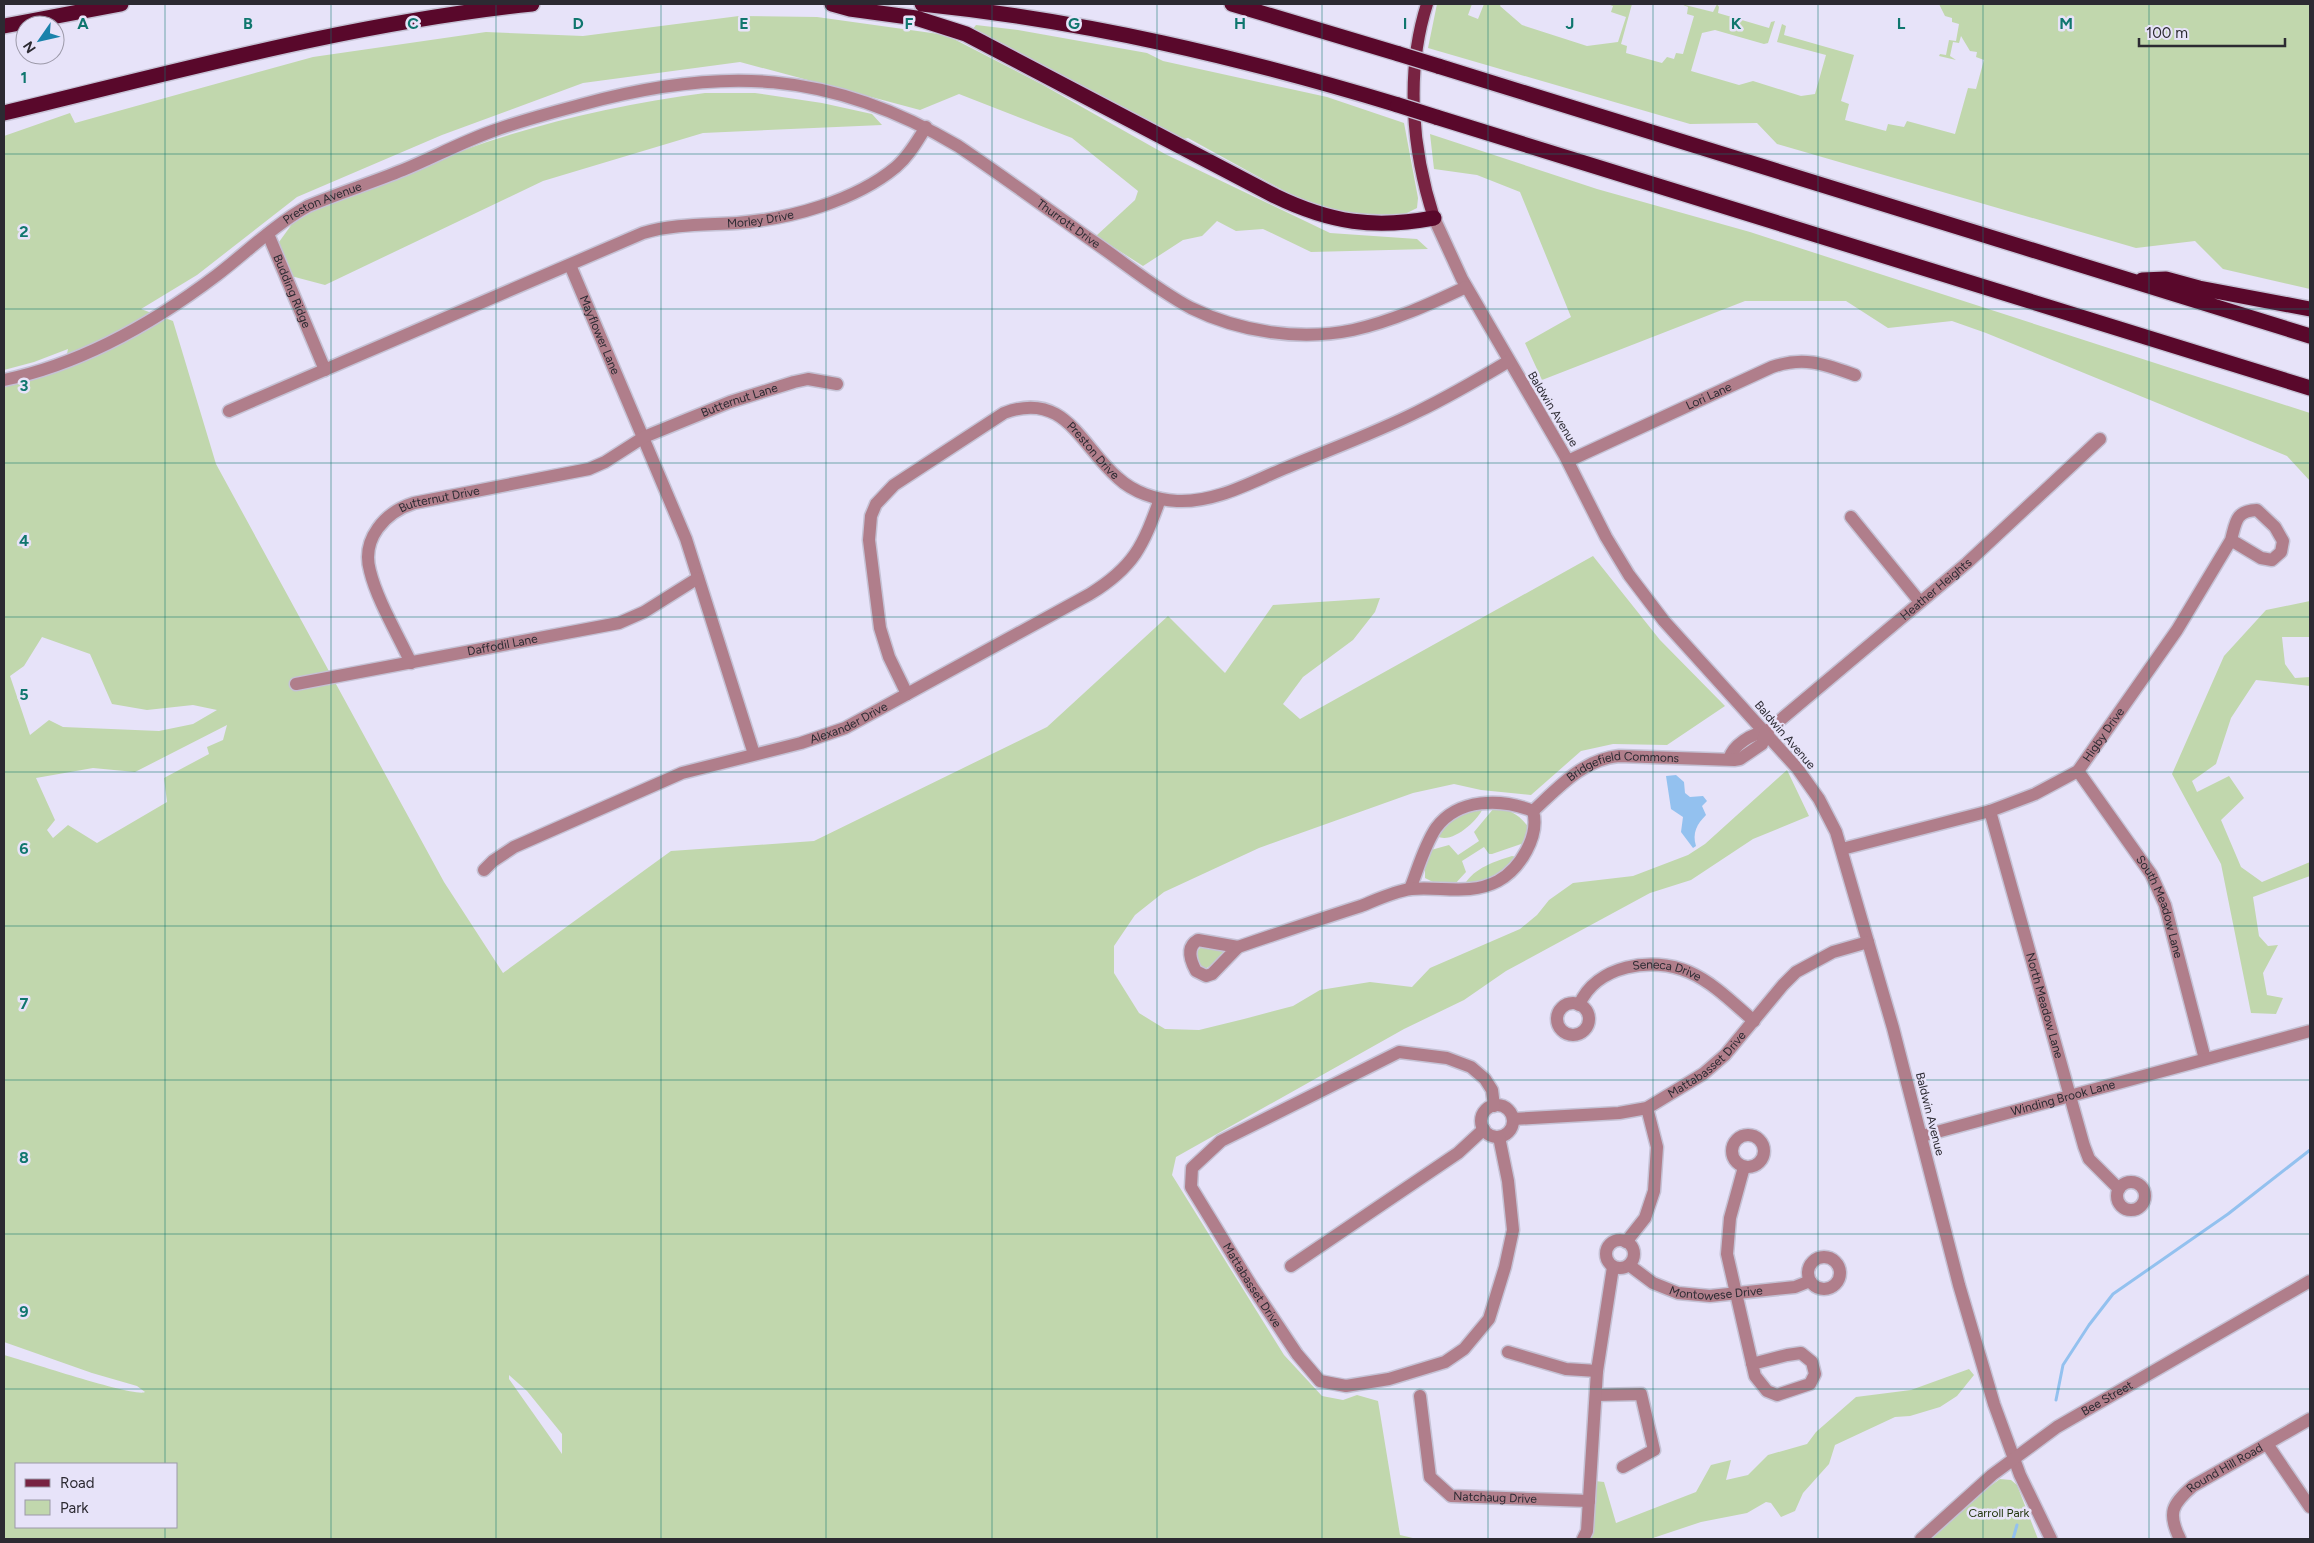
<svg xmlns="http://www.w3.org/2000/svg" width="2314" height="1543" viewBox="0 0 2314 1543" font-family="Figtree,sans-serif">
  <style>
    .green { fill: #c1d7ad; fill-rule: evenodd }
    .water { fill: #93c1ef }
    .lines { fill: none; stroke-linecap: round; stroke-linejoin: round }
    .stream { stroke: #93c1ef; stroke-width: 3 }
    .minor-casing { stroke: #c5c2d5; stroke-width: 15 }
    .major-casing { stroke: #c5c2d5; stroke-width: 15 }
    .highway-casing { stroke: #c5c2d5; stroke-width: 18 }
    .minor { stroke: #b07e8b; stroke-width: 12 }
    .major { stroke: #782342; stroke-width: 12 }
    .highway { stroke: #59082b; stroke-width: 15 }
    .highway-bridge-casing { stroke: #c5c2d5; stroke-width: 18; stroke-linecap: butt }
    .highway-bridge { stroke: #59082b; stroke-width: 15 }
    .grid { fill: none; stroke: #0f766e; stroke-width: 1; stroke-opacity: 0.55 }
    .labels { text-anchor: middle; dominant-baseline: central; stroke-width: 5; stroke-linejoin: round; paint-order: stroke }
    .street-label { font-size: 12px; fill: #2c2a32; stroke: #e7e3f9 }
    .park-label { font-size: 12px; fill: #23360e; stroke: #e7e3f9 }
    .grid-label { font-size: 16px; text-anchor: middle; font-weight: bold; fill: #0f766e; stroke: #e7e3f9; stroke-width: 5; stroke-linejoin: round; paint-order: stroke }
  </style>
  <rect width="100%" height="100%" fill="#e7e3f9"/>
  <path class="green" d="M 1437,4 L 1472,4 L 1468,15 L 1478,19 L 1484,4 L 1501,4 L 1500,6 L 1522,25 L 1587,46 L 1618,42 L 1626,17 L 1611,12 L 1613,6 L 1607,4 L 1632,4 L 1621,44 L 1627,46 L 1626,53 L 1662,63 L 1667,57 L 1674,59 L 1676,53 L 1683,54 L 1694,16 L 1687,14 L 1688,7 L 1681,4 L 1713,12 L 1717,4 L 1719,7 L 1718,13 L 1769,28 L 1771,22 L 1775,21 L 1768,43 L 1764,44 L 1715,30 L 1702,33 L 1691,71 L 1739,85 L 1753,81 L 1801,96 L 1815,94 L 1826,55 L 1777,42 L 1782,24 L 1786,26 L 1784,35 L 1854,55 L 1841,101 L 1849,104 L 1845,120 L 1886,131 L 1888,124 L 1904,127 L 1907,121 L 1955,134 L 1968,88 L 1976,89 L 1984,60 L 1976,57 L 1977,52 L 1970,51 L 1961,36 L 1959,43 L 1953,42 L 1950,56 L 1956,60 L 1939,56 L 1940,54 L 1946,55 L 1949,40 L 1956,41 L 1959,24 L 1952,22 L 1952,18 L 1945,16 L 1939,4 L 2310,4 L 2310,289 L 2223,269 L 2195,241 L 2136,248 L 1777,144 L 1757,123 L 1690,124 L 1428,48 Z
    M 739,16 L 817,17 L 946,35 L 1043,85 L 1165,154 L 1330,233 L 1417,239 L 1428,249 L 1311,252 L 1263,229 L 1236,231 L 1217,221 L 1202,236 L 1183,240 L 1143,266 L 1096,236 L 1135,200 L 1138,191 L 1072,138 L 959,94 L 920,110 L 740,62 L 583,83 L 442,135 L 297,197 L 197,275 L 141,309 L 173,321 L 216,464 L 444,882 L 503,973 L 671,851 L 814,841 L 1047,727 L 1168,616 L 1225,673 L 1273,605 L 1380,598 L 1375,612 L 1353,640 L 1303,677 L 1283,704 L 1300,719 L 1593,556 L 1660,640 L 1725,706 L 1667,745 L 1613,744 L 1581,751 L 1531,795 L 1481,790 L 1454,784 L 1413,793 L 1259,848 L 1164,892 L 1135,915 L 1114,946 L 1114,973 L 1139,1013 L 1165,1029 L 1199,1030 L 1244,1019 L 1293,1006 L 1320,990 L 1370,982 L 1412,987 L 1430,968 L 1520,929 L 1537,915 L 1549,900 L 1573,883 L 1633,876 L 1688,855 L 1705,844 L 1787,770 L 1809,816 L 1753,839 L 1691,880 L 1650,893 L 1506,971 L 1464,1000 L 1404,1029 L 1176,1157 L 1172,1175 L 1284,1355 L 1322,1396 L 1343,1400 L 1357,1395 L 1378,1401 L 1400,1535 L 1417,1539 L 4,1539 L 4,1355 C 23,1360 136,1398 145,1392 L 137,1386 L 92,1373 L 4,1342 L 4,386 L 64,368 L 68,349 L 34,362 L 4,370 L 4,136 L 70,113 L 75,123 L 313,57 L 486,32 L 583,36 ZM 42,637 L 90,654 L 112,704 L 147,710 L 193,705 L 217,710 L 193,724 L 159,731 L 63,727 L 49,720 L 30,735 L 10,676 L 24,666 ZM 227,725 L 223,740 L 207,747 L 209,754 L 164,778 L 167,802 L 97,843 L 68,825 L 53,838 L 47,830 L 55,820 L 36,778 L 93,768 L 135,772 ZM 509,1375 L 527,1391 L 562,1434 L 562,1454 L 509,1379 ZM 16,1464 L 176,1464 L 176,1527 L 16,1527 Z
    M 976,25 L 1018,30 L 1147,53 L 1163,61 L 1327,97 L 1404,123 L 1418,198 L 1417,208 L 1403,215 L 1348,214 L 1323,208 L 1288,193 L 1188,138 L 1184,139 L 972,30 Z
    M 705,93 L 755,93 L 822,103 L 872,114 L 882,125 L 703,133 L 543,181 L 325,285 L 291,276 L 279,242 L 292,224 L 312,211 C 362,191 413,168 464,150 C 542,122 623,104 705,93 Z
    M 1430,134 L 1597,189 L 1750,232 L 2310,413 L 2310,481 L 2287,456 L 1986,333 L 1952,321 L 1888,328 L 1846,301 L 1745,301 L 1542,380 L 1525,343 L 1571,317 L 1520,192 L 1477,175 L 1434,169 Z
    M 2310,601 L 2310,637 L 2282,637 L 2285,664 L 2295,678 L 2310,677 L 2310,686 L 2256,680 L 2231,718 L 2216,764 L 2192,781 L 2197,792 L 2229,776 L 2244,798 L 2221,820 L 2241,867 L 2262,882 L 2310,862 L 2310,876 L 2253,897 L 2259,936 L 2268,946 L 2278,945 L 2263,973 L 2267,995 L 2283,998 L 2276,1014 L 2251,1013 L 2221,864 L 2172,774 L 2224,656 L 2266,610 Z
    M 1483,808 C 1478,821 1451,845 1437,836 C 1448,819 1464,813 1483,808 Z
    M 1494,808 C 1510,809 1520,815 1529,828 L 1524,843 L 1492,854 L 1489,854 L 1484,847 L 1462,861 L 1466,872 L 1454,885 L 1437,884 L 1425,878 L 1425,866 L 1431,850 L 1449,845 L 1458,855 L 1479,841 L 1474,832 Z
    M 1512,856 L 1517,857 C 1502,874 1488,882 1465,884 C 1474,868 1496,861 1512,856 Z
    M 1202,946 L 1229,949 L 1215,963 L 1205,969 C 1198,967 1196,958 1197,951 Z
    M 1969,1369 L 1974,1375 L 1957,1396 L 1940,1407 L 1910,1416 L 1895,1417 L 1835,1445 L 1829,1464 L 1803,1493 L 1795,1511 L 1781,1517 L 1771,1503 L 1766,1502 L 1747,1513 L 1701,1522 L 1650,1539 L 1590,1539 L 1595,1481 L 1604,1482 L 1616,1523 L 1696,1492 L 1711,1465 L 1731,1460 L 1726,1480 L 1748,1475 L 1768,1455 L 1807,1444 L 1816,1432 L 1856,1397 L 1911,1390 Z
    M 2000,1479 L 2011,1480 L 2017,1485 L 2038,1539 L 1918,1539 Z"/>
  <path class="water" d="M 1676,775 L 1684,782 L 1685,793 L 1690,797 L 1703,796 L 1707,801 L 1702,806 L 1706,815 C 1697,824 1692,833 1696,846 L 1693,848 L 1681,832 L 1683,817 L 1671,809 L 1666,776 Z"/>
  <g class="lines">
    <path class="stream" d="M 2056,1400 L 2063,1365 L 2089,1325 L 2113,1294 L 2228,1214 L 2310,1150
      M 2013,1539 L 2017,1525"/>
    <defs>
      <g id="minor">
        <path d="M 1434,218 L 1462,279 L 1565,456 L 1606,537 L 1629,575 L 1664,621 L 1797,768 L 1819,799 L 1836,832 L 1893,1028 L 1959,1285 L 1994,1404 L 2020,1475 L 2051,1539"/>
        <path id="s1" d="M 268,234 L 325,370"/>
        <path id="s2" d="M 570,265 L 686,539 L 754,754"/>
        <path id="s3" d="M 4,380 C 81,364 155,322 217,275 C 247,252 274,225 308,206 C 339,193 371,183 403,170 C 432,158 460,143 490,132 C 519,121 550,113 580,105 C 721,66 830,70 958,146 C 1004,177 1049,210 1094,242 C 1126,264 1157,290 1191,308 C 1240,332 1300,341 1353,330 C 1393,321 1430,304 1466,287"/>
        <path id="s4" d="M 229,411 L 643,233 C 673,224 706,225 737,223 C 790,219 855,201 896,167 C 909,156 917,141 926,127"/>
        <path id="s5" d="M 1568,461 L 1772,367 C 1804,356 1824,364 1855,375"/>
        <path d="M 1851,517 L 1920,602"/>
        <path id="s6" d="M 411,663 C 398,635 377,600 370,571 C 361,539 385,512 414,503 L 589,469 L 605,462 L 644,437 L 730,402 L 794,382 L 808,379 L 837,384"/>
        <path id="s7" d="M 296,684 L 619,623 L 644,612 L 698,578"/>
        <path id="s8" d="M 907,694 L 889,657 L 880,628 L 869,540 L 871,516 L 876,504 L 894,485 L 1004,413 C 1065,390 1080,445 1118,478 C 1133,492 1156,500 1177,501 C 1216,503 1253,481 1288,467 C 1331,449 1375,433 1417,412 C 1448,397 1479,379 1509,361"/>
        <path id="s9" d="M 1766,732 L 1967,563 L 2100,439"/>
        <path d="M 1729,759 C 1733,745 1752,733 1766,732"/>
        <path id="s10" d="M 2078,771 L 2151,874 L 2165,905 L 2205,1059"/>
        <path id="s11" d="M 1533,811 C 1558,788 1583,759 1619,756 L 1734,760 L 1740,759 L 1762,744 L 1766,732"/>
        <path id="s12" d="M 1990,811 L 2084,1146 L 2089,1159 L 2119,1189"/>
        <path id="s13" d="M 1842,849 L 1990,811 L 2035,794 L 2078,771 L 2177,630 L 2231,540 L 2261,558 L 2272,560 L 2281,552 L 2283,541 L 2275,527 L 2257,510 C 2235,511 2236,522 2231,540"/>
        <path id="s14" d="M 484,870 L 493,861 L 514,847 L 682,773 L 801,743 L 845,728 L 1090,594 C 1134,567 1143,546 1160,499"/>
        <path d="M 1410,889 C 1418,869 1424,846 1436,828 C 1458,798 1501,798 1533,811"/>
        <path d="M 1198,940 L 1238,947 L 1212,974 L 1206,976 L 1196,971 C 1190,960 1186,947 1198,940 Z"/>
        <path d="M 1238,947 C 1279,933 1320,919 1361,906 C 1376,900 1395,891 1411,889 C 1440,886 1470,896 1498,881 C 1520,869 1540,836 1533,811"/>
        <circle cx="1573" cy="1019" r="16"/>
        <path id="s15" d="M 1579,1005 C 1596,965 1652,956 1689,972 C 1714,983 1734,1004 1754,1021"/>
        <circle cx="1497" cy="1121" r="16"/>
        <path id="s16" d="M 1494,1106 L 1492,1090 L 1485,1079 L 1471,1067 L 1447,1058 L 1399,1052 L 1221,1141 L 1192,1168 L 1191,1187 L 1251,1285 L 1297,1354 L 1320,1381 L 1346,1386 L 1389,1379 L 1445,1362 L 1464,1349 L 1489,1319 L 1505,1267 L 1513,1230 L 1508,1181 L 1499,1137"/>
        <path id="s17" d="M 1513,1119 L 1619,1113 L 1647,1108 L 1703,1074 L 1725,1055 L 1783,985 L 1796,972 L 1833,952 L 1868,942"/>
        <circle cx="1748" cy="1151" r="16"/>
        <path id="s18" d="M 1922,1136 L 2310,1031"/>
        <path d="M 1744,1167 L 1730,1218 L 1727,1254 L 1755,1376 L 1767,1391 L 1777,1395 L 1810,1384 L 1815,1374 L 1812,1362 L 1801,1353 L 1787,1355 L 1752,1364"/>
        <circle cx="2131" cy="1196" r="14"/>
        <circle cx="1620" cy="1254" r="14"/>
        <path d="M 1626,1242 L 1645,1218 L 1654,1191 L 1657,1147 L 1647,1108"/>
        <circle cx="1824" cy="1273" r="16"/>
        <path id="s19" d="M 1629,1265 L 1653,1283 L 1678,1293 L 1710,1296 L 1795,1287 L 1810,1281"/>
        <path d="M 1291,1266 L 1458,1153 L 1484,1129"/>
        <path d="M 1508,1352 L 1566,1369 L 1597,1371"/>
        <path d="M 1596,1395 L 1641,1394 L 1654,1450 L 1623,1467"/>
        <path id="s20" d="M 1420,1396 L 1430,1477 L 1451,1496 L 1589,1501"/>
        <path d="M 2267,1444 L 2310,1507"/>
        <path d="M 1583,1539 L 1587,1531 L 1597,1371 L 1613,1267"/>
        <path id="s21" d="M 1921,1539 L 1992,1475 L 2057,1427 L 2310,1281"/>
        <path id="s22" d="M 2180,1539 C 2167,1513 2172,1504 2193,1486 L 2310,1419"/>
      </g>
      <path id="major" d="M 1427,4 C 1405,73 1412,150 1434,218"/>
      <path id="highway" d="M 832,4 L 850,9 L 916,18 L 966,34 L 1275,196 C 1331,223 1374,229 1434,218
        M 922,4 C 1087,21 1239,57 1398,105
        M 1232,4 L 1399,54
        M 4,26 L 121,4
        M 1438,66 L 2310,336
        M 4,113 C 179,71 352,23 532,4
        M 1436,117 L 2310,388
        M 2142,280 L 2166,279 L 2199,288 L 2310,309"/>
    </defs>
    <use href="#minor" class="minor-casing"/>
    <use href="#major" class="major-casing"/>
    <use href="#highway" class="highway-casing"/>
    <use href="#minor" class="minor"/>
    <use href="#major" class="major"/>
    <use href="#highway" class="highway"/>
    <defs>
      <path id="highway-bridge" d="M 1399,54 L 1438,66
        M 1398,105 L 1436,117"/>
    </defs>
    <use href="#highway-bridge" class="highway-bridge-casing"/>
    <use href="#highway-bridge" class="highway-bridge"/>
  </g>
  <path class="grid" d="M 165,4 L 165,1464M 331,4 L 331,1539M 496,4 L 496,1539M 661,4 L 661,1539M 826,4 L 826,1539M 992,4 L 992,1539M 1157,4 L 1157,1539M 1322,4 L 1322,1539M 1488,4 L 1488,1539M 1653,4 L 1653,1539M 1818,4 L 1818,1539M 1983,4 L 1983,1539M 2149,4 L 2149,1539M 4,154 L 2310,154M 4,309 L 2310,309M 4,463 L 2310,463M 4,617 L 2310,617M 4,772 L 2310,772M 4,926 L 2310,926M 4,1080 L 2310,1080M 4,1234 L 2310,1234M 4,1389 L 2310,1389M 165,1527 L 165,1539"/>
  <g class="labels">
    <g class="street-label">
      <text stroke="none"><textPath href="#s3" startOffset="368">Preston Avenue</textPath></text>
      <text stroke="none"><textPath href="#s4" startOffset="569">Morley Drive</textPath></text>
      <text stroke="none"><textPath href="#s3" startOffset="1172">Thurrott Drive</textPath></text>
      <text stroke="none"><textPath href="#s1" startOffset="62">Budding Ridge</textPath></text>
      <text stroke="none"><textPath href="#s2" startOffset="76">Mayflower Lane</textPath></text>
      <text stroke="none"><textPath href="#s5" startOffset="155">Lori Lane</textPath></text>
      <text stroke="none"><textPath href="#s6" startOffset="535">Butternut Lane</textPath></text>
      <text transform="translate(1553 409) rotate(59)">Baldwin Avenue</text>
      <text stroke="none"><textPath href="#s8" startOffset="461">Preston Drive</textPath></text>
      <text stroke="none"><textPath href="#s6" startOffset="216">Butternut Drive</textPath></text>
      <text stroke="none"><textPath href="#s9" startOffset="222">Heather Heights</textPath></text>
      <text stroke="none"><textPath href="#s7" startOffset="210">Daffodil Lane</textPath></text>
      <text stroke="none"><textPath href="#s14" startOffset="396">Alexander Drive</textPath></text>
      <text transform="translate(1785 735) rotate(49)">Baldwin Avenue</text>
      <text stroke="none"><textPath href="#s13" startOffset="294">Higby Drive</textPath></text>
      <text stroke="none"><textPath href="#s11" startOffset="106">Bridgefield Commons</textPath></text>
      <text stroke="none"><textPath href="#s10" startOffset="160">South Meadow Lane</textPath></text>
      <text stroke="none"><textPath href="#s15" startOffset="104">Seneca Drive</textPath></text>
      <text stroke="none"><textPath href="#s12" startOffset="202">North Meadow Lane</textPath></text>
      <text stroke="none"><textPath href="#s17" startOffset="209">Mattabasset Drive</textPath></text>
      <text stroke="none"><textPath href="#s18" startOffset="146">Winding Brook Lane</textPath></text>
      <text transform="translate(1930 1114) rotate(76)">Baldwin Avenue</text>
      <text stroke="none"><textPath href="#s16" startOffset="495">Mattabasset Drive</textPath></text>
      <text stroke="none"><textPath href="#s19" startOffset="95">Montowese Drive</textPath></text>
      <text stroke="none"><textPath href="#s21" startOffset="234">Bee Street</textPath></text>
      <text stroke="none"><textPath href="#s22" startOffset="98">Round Hill Road</textPath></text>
      <text stroke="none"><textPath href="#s20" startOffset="154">Natchaug Drive</textPath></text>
    </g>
    <g class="park-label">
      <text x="1999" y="1513">Carroll Park</text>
    </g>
  </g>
  <g class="grid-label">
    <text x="83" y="29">A</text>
    <text x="248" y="29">B</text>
    <text x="413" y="29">C</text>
    <text x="578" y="29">D</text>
    <text x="744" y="29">E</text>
    <text x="909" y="29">F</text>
    <text x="1074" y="29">G</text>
    <text x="1240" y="29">H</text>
    <text x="1405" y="29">I</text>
    <text x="1570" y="29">J</text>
    <text x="1736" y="29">K</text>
    <text x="1901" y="29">L</text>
    <text x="2066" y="29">M</text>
    <text x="24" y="83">1</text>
    <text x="24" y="237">2</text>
    <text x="24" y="391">3</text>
    <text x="24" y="546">4</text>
    <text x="24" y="700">5</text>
    <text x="24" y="854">6</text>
    <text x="24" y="1009">7</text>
    <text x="24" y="1163">8</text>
    <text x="24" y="1317">9</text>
  </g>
  <rect width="2314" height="1543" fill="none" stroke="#2c2a32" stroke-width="10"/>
  <rect x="15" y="1463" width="162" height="65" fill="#e7e3f9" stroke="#9c99a9"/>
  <rect x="25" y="1479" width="25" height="8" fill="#782342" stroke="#9c99a9"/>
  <text x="60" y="1488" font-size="15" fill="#2c2a32">Road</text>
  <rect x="25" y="1500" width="25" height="15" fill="#c1d7ad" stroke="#9c99a9"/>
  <text x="60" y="1513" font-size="15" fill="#2c2a32">Park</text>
  <g transform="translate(40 40) rotate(236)"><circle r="24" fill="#e7e3f9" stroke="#9c99a9"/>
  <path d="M0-4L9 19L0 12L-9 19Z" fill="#1a82ab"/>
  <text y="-8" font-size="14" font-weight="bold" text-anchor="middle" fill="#2c2a32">N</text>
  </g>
  <path d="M2139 38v8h146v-8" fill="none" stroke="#2c2a32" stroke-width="2.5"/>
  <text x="2146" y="38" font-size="15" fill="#2c2a32" stroke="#e7e3f9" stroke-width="4" paint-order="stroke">100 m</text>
</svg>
